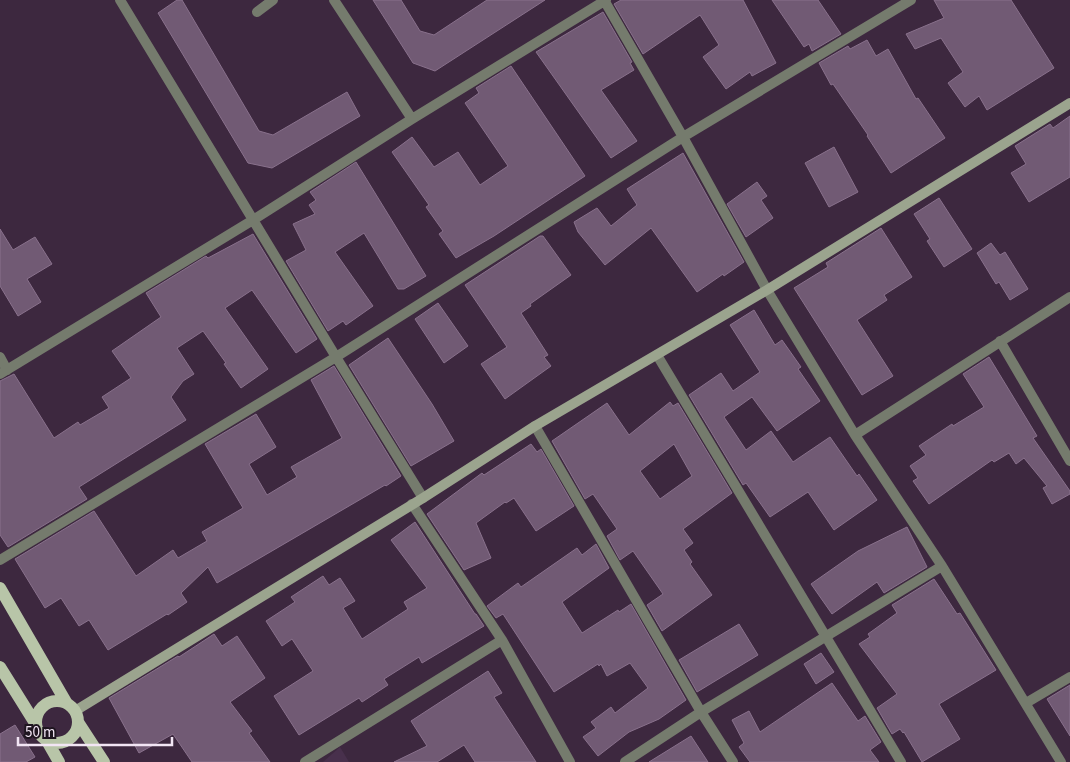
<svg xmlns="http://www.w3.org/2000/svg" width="1070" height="762" viewBox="0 0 1070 762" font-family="'Source Sans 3',sans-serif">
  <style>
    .built { fill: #48304c }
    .building { fill: #715a74; stroke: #89718c; fill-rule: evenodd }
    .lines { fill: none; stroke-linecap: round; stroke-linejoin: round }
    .minor { stroke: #757b6d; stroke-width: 10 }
    .secondary { stroke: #9ba48e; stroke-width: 10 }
    .primary { stroke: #b8c5a8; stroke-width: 12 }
  </style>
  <rect width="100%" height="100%" fill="#3d283f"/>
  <path class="built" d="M 340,747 L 349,762 L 323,762 Z"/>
  <path class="building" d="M 177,0 L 182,0 L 259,131 L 273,135 L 347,92 L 360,116 L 272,168 L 248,163 L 158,13 Z
    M 373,0 L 401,0 L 420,31 L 434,35 L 487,0 L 545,0 L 435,71 L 413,63 Z
    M 621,0 L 743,0 L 776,63 L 752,76 L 750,72 L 726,89 L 703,57 L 719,45 L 700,15 L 643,54 L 614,4 Z
    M 772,0 L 818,0 L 841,34 L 812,51 L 809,44 L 804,47 Z
    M 934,0 L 1011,0 L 1054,68 L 987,110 L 979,96 L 965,107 L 948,83 L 963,72 L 941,38 L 915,49 L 906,34 L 944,18 Z
    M 603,12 L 632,62 L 630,63 L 634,70 L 601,90 L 637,141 L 611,158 L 536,52 Z
    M 867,40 L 876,56 L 888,49 L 916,99 L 918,98 L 945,138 L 891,173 L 867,136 L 868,135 L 833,84 L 831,85 L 819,63 L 848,46 L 850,49 Z
    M 511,66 L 585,176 L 494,236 L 456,258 L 439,234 L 443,231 L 426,207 L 429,205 L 392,152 L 412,137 L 434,167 L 458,152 L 480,185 L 508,166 L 465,103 L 479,93 L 476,88 Z
    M 1070,116 L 1070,177 L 1029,202 L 1011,173 L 1026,164 L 1015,146 L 1050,124 L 1053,128 Z
    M 834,147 L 858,192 L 829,207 L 805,163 Z
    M 683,153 L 744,262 L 724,276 L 723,274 L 697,292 L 651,228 L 605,265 L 578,232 L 574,222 L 597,208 L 611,226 L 637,205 L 627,189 Z
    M 356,162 L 426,276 L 404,289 L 398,289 L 364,233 L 335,252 L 373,306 L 346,325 L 343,321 L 328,331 L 286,261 L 306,250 L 293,224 L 315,214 L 309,205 L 316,200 L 310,192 Z
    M 757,182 L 767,196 L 761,200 L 773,218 L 746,237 L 727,204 Z
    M 939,198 L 972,249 L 944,267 L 927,241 L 930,239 L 914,214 Z
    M 881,228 L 912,277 L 884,295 L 887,300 L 857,320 L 893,376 L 862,395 L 794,288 L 828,267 L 826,263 Z
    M 0,229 L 13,250 L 35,237 L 52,264 L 27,279 L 41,302 L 18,316 L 0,286 Z
    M 253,234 L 317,339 L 296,353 L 252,290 L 225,308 L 268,369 L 241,388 L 224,364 L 226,363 L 203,331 L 177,348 L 194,374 L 183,381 L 171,397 L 186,420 L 79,487 L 87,499 L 8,547 L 0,535 L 0,381 L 14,374 L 54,438 L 78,422 L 80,425 L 109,408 L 102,397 L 131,378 L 112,351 L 161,317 L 146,293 L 206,256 L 208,258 Z
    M 540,236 L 543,236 L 571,275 L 530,304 L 531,306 L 521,313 L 548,355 L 544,357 L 551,366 L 505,399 L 481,364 L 507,347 L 465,285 Z
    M 991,243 L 1000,255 L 1005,252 L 1028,289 L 1010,300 L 999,282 L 996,284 L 977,253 Z
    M 438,303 L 468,346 L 444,363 L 415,319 Z
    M 754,310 L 775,345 L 782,340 L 801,367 L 798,369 L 820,401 L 777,431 L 752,397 L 724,417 L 746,450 L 771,431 L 793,462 L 830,437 L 857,476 L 859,474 L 877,500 L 834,530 L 808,492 L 770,517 L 746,483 L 743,485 L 689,395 L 721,373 L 733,391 L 760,372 L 730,325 Z
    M 388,338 L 432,404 L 454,441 L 411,466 L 349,365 Z
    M 989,357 L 1037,436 L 1033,438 L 1070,491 L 1070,494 L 1052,504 L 1043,488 L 1047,486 L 1024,458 L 1016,464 L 1009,453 L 994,462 L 992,460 L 929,504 L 913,481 L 918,478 L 910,466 L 926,455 L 919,446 L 952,424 L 953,426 L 984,407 L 963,374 Z
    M 334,366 L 401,476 L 386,486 L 385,485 L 217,583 L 208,567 L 181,593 L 187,602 L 168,615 L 167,614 L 108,650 L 89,620 L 79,626 L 61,598 L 45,608 L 15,559 L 94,511 L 136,576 L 173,550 L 178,558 L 207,541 L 202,532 L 243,508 L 205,444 L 256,414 L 276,447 L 249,464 L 267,495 L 297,477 L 291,467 L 342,438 L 311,380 Z
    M 670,402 L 673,406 L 678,403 L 732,493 L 683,529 L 693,543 L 684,550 L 692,562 L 690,564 L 712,595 L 662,631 L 647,605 L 663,594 L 633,551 L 620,560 L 607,536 L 617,529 L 593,494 L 585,499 L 552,441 L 607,403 L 629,435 ZM 674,444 L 692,476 L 660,499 L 640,471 Z
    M 531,444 L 537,452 L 541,449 L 574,506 L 536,531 L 514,498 L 506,503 L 505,502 L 476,523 L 491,558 L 464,570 L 427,514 L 482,473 L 484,475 Z
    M 415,522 L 475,614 L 476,614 L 484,626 L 422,663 L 419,657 L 384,679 L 388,685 L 362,702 L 359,698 L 299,735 L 274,696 L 313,671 L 292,639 L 282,646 L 266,621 L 295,602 L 291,597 L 323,576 L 329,585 L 340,578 L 355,601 L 343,608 L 362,639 L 408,609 L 404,602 L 427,588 L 391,540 Z
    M 907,527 L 927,567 L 884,593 L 877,582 L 832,614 L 811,584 L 858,551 Z
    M 596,544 L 609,568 L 562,602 L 582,633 L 618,610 L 619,612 L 631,604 L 686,700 L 659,719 L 629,732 L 598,756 L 583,737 L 596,728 L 591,722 L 611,707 L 615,713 L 648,688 L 630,663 L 607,676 L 601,664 L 599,666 L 598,664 L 554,692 L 503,614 L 496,618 L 487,606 L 518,583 L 521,587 L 577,548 L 582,555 Z
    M 934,579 L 957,614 L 960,613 L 996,670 L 939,704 L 960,739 L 922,762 L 904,732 L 903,733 L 900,729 L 892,734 L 877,708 L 897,694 L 859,644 L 870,637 L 868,634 L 897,613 L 892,605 Z
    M 739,624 L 758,655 L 697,692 L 679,660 Z
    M 214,634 L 222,646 L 237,636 L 265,678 L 230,702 L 252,731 L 249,733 L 270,762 L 192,762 L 173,734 L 139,753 L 109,698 L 178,656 L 179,657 Z
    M 821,653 L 834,672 L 816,684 L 804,664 Z
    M 488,671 L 502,693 L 494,697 L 536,762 L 475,762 L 464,745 L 437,762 L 394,762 L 427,746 L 411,721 Z
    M 832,683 L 858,721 L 865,716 L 881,742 L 870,750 L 879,762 L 750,762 L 739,747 L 744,743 L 732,720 L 749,711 L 760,732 Z
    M 1070,685 L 1070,736 L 1047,699 Z
    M 15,725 L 35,757 L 26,762 L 0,762 L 0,734 Z
    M 691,736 L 708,762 L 649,762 Z"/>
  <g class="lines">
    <path class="minor" d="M 120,0 L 336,357 L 423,498
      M 334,0 L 412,119
      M 604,0 L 683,137 L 767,290 L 855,435 L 942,566 L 1061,762
      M 257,12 L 273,0
      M 1000,341 L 1070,461
      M 657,355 L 901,762
      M 0,357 L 7,370
      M 0,374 L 253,220 L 412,119 L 606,0
      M 535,426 L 701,712 L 733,762
      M 855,435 L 1070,297
      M 412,504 L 502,640
      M 0,560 L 336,357 L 683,137 L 911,0
      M 1026,703 L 1070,677
      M 305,762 L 502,640 L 570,762
      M 625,762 L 701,712 L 942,566"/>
    <path class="secondary" d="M 75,711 L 423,498 L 535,426 L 767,290 L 1070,103"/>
    <path class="primary" d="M 0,588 L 66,702
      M 0,667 L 35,723
      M36 722a21 21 0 1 1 42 0a21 21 0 1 1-42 0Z
      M 78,722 L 104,762
      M 47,741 L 59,762"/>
  </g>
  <path d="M18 737v8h154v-8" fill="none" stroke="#f2e5f4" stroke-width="2.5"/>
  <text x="25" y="737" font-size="15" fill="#f2e5f4" stroke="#1e151f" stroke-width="4" paint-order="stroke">50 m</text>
</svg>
